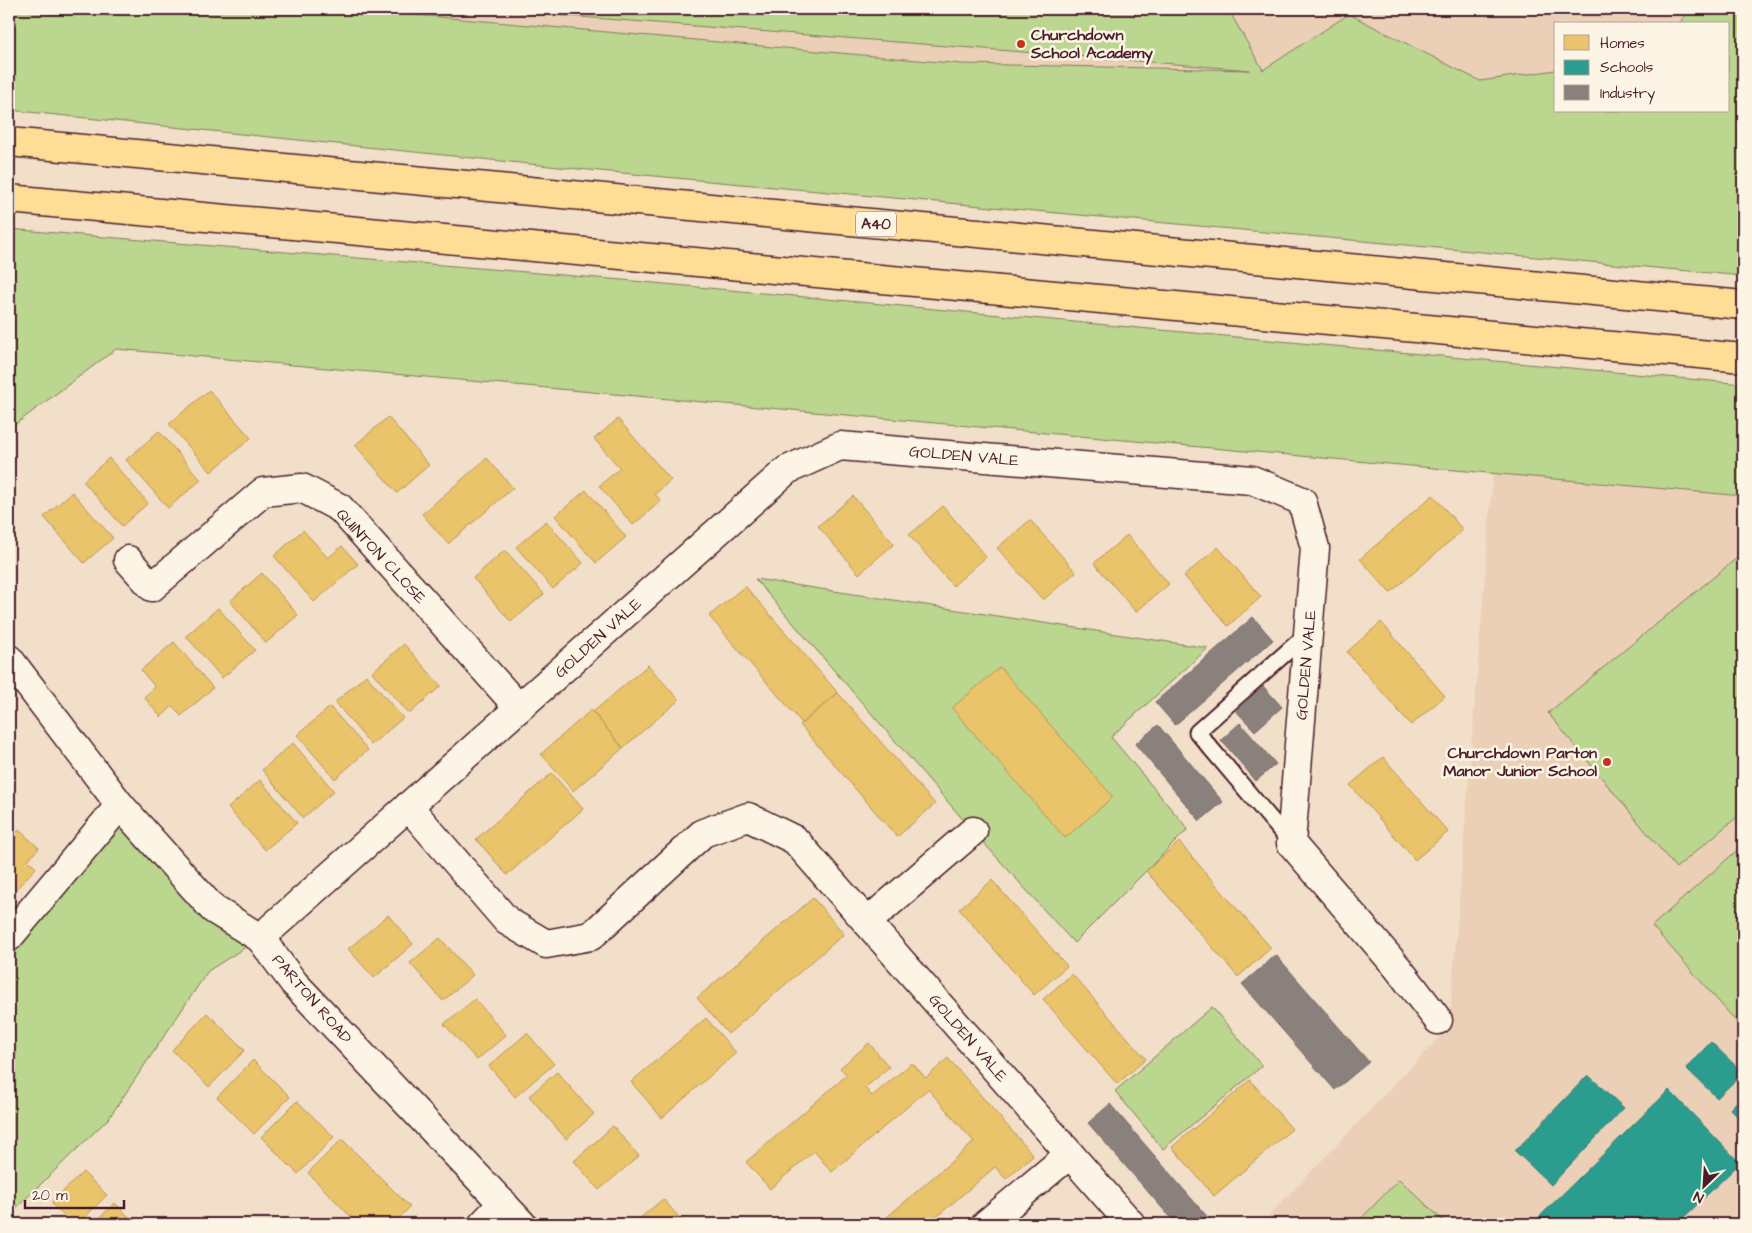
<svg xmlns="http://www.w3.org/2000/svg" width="1752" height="1233" viewBox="0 0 1752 1233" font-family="'Architects Daughter',sans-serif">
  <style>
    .built { fill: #ebd0b7 }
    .green { fill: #bbd68e; stroke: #827a5c }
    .homes { fill: #e9c46a; stroke: #b99257 }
    .schools { fill: #2a9d8f; stroke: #347771 }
    .industry { fill: #8a817c; stroke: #776464 }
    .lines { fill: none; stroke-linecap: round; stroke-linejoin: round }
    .service-casing { stroke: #4a1f2b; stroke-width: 19 }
    .minor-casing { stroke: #4a1f2b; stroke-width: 31 }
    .tertiary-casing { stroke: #4a1f2b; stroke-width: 31 }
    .trunk-casing { stroke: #4a1f2b; stroke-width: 31 }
    .service { stroke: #fcf5e5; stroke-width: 15 }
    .minor { stroke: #fcf5e5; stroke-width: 28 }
    .tertiary { stroke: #fcf5e5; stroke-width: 28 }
    .trunk { stroke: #fedd96; stroke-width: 28 }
    .poi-dot { fill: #c8321e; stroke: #fcf5e5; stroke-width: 2 }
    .labels { text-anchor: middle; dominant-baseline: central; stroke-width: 5; stroke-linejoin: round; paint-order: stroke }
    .shield { fill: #fcf5e5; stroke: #7f5f63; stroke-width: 1 }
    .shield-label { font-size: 15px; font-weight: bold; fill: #4a1f2b }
    .poi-label { font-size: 16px; font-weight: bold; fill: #4a1f2b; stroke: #fcf5e5; text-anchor: start }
    .street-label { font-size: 16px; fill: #4a1f2b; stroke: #fcf5e5 }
  </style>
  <rect width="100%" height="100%" fill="#f2dfca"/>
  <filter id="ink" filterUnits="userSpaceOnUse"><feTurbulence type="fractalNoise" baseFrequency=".02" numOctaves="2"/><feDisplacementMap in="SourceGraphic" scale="10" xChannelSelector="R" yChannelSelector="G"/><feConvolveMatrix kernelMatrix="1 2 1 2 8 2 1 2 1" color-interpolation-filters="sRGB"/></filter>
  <g filter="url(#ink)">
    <path class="built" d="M 351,9 L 1690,9 L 1679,24 L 1556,24 L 1556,70 L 1480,81 L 1349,14 L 1263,71 L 962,64 Z
      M 1493,473 L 1743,496 L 1743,1224 L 1261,1224 L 1449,1027 Z"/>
    <path class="green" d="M 9,9 L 351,9 L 962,64 L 1250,70 L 479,9 L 1228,9 L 1263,70 L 1349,14 L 1480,81 L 1556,70 L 1556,111 L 1728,111 L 1728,24 L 1679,24 L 1690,9 L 1743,9 L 1743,276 L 578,169 L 9,110 Z
      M 9,229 L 622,280 L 1743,384 L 1743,496 L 116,349 L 9,429 Z
      M 1743,553 L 1743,812 L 1676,868 L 1548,713 Z
      M 755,579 L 1208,648 L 1111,737 L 1188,829 L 1074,943 L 973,831 Z
      M 120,805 L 260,938 L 208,971 L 109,1118 L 9,1215 L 9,937 Z
      M 1743,845 L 1743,1029 L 1652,926 Z
      M 1212,1007 L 1262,1066 L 1163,1149 L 1115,1091 Z
      M 1399,1179 L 1447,1224 L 1356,1224 Z"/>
    <path class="homes" d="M 209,390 L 251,438 L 211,472 L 169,424 Z
      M 388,417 L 429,465 L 397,493 L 355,445 Z
      M 618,419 L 671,480 L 655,494 L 661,501 L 633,525 L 599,486 L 620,468 L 594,439 Z
      M 159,431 L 201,480 L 168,508 L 126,460 Z
      M 109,458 L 148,503 L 122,526 L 83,481 Z
      M 487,458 L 513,488 L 448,544 L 422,514 Z
      M 586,490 L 626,537 L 596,563 L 555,516 Z
      M 72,492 L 113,538 L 84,563 L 44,517 Z
      M 1433,495 L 1463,530 L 1390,593 L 1360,559 Z
      M 853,496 L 894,544 L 859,574 L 818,526 Z
      M 943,506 L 986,557 L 953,586 L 909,535 Z
      M 1030,520 L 1076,572 L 1043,600 L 997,548 Z
      M 546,521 L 583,563 L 553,589 L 516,547 Z
      M 303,530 L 328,558 L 342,546 L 358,564 L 314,602 L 274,556 Z
      M 1127,535 L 1169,584 L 1136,612 L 1094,563 Z
      M 1218,547 L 1261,597 L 1228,626 L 1184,576 Z
      M 505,550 L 544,594 L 511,622 L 473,578 Z
      M 262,573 L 298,615 L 266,643 L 230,601 Z
      M 745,586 L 838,693 L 802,723 L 709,616 Z
      M 218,608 L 255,650 L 222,678 L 186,636 Z
      M 1381,622 L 1445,696 L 1411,725 L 1347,652 Z
      M 174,642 L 213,688 L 181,716 L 173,706 L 161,717 L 144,697 L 155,687 L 141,670 Z
      M 404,644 L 441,686 L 409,714 L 372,672 Z
      M 648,665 L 679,700 L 623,748 L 593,712 Z
      M 1000,667 L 1113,797 L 1065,838 L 952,708 Z
      M 366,675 L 403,718 L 371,745 L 335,702 Z
      M 838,693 L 935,804 L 897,837 L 800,725 Z
      M 330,707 L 368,750 L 335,779 L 297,735 Z
      M 591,710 L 623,748 L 573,791 L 541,754 Z
      M 293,743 L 334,791 L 303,818 L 262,770 Z
      M 1383,757 L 1448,832 L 1415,860 L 1350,785 Z
      M 552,773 L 583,809 L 507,875 L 476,839 Z
      M 260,780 L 297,823 L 265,850 L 228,808 Z
      M 19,830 L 39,848 L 28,860 L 36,868 L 9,896 L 9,841 Z
      M 1179,842 L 1271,948 L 1238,977 L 1146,871 Z
      M 992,880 L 1067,966 L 1034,995 L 959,909 Z
      M 813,898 L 844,934 L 728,1034 L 697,998 Z
      M 388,915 L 413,944 L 374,978 L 348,949 Z
      M 440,938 L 473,975 L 443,1001 L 410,963 Z
      M 1072,974 L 1146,1059 L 1117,1084 L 1043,999 Z
      M 475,999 L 506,1035 L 477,1060 L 444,1024 Z
      M 207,1013 L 245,1050 L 209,1087 L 172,1050 Z
      M 706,1018 L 736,1053 L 662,1118 L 631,1082 Z
      M 527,1033 L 554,1064 L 515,1097 L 489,1066 Z
      M 869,1043 L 889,1067 L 865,1088 L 872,1096 L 912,1063 L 926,1078 L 948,1058 L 1033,1155 L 1006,1179 L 995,1167 L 928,1224 L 879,1224 L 974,1142 L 928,1089 L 832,1172 L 814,1151 L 770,1189 L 746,1162 L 847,1075 L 840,1068 Z
      M 253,1060 L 290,1097 L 254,1134 L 217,1097 Z
      M 557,1072 L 594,1114 L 566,1139 L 529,1096 Z
      M 1250,1080 L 1292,1129 L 1214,1196 L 1172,1147 Z
      M 297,1101 L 334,1137 L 298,1174 L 261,1137 Z
      M 613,1126 L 639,1156 L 599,1190 L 574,1161 Z
      M 342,1139 L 410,1207 L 393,1224 L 358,1224 L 308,1173 Z
      M 83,1172 L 107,1195 L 78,1224 L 72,1224 L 51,1203 Z
      M 663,1199 L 685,1224 L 633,1224 Z
      M 115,1203 L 136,1224 L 93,1224 Z"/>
    <path class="schools" d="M 1711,1042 L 1743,1073 L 1717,1098 L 1686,1068 Z
      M 1588,1075 L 1624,1108 L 1551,1185 L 1515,1151 Z
      M 1669,1090 L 1740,1163 L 1677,1224 L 1532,1224 Z
      M 1743,1095 L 1743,1122 L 1730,1109 Z"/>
    <path class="industry" d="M 1253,617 L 1273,640 L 1175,725 L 1155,702 Z
      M 1263,686 L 1282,707 L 1255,731 L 1236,711 Z
      M 1240,723 L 1276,764 L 1256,781 L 1221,740 Z
      M 1158,725 L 1223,802 L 1200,821 L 1135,744 Z
      M 1276,955 L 1369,1062 L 1335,1090 L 1242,984 Z
      M 1110,1104 L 1210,1220 L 1206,1224 L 1176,1224 L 1088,1123 Z"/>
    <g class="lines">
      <defs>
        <path id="service" d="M 1291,843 L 1197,732 L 1307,634"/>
        <path id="minor" d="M 128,560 L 152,587 L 263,492 L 302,488 L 340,508 L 519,708
          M 408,806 L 507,921 L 546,944 L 591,936 L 703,833 L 748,817 L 795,840 L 1131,1224
          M 867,922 L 973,831
          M 9,937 L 120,805
          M 260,938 L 787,470 L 840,446 L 1252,480 L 1302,501 L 1315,548 L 1291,843 L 1397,967 L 1438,1020
          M 483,1224 L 503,1203
          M 986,1224 L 1070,1154"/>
        <path id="tertiary" d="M 9,659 L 120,805 L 213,909 L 260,938 L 294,983 L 522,1224"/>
        <path id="trunk" d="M 9,142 L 1743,305
          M 9,199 L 1743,358"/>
      </defs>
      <use href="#service" class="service-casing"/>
      <use href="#minor" class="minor-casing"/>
      <use href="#tertiary" class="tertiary-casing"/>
      <use href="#trunk" class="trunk-casing"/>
      <use href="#service" class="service"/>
      <use href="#minor" class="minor"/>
      <use href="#tertiary" class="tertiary"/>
      <use href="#trunk" class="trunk"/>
    </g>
  </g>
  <g class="poi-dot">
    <circle cx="1021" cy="44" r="5"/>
    <circle cx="1607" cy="762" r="5"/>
  </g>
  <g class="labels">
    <rect class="shield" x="856" y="211.5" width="40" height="25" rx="4"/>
    <g class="shield-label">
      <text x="876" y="224">A40</text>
    </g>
    <g class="poi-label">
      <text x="1031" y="35">Churchdown<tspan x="1031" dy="18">School Academy</tspan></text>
      <text x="1597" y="753" text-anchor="end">Churchdown Parton<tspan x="1597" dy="18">Manor Junior School</tspan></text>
    </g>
    <g class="street-label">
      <text transform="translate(964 456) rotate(5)">GOLDEN VALE</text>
      <text transform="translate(381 556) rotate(47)">QUINTON CLOSE</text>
      <text transform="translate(598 638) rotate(-42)">GOLDEN VALE</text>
      <text transform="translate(1306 665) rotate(-85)">GOLDEN VALE</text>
      <text transform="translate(312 999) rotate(49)">PARTON ROAD</text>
      <text transform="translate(968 1038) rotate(49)">GOLDEN VALE</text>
    </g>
  </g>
  <rect width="1752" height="1233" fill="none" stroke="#fcf5e5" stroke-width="30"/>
  <rect x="15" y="15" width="1722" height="1203" fill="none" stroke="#4a1f2b" stroke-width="2" filter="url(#ink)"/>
  <rect x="1554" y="22" width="175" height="90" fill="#fcf5e5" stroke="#b59f9b"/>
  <rect x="1564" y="35" width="25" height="15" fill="#e9c46a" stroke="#b59f9b"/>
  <text x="1600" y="48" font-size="15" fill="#4a1f2b">Homes</text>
  <rect x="1564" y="60" width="25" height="15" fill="#2a9d8f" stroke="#b59f9b"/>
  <text x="1600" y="72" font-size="15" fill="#4a1f2b">Schools</text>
  <rect x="1564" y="85" width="25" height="15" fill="#8a817c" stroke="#b59f9b"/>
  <text x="1600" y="98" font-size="15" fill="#4a1f2b">Industry</text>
  <g transform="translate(1704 1186) rotate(205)" stroke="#fcf5e5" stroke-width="4" paint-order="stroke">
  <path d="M0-4L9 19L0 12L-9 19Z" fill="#4a1f2b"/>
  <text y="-8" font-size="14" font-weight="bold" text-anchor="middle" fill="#4a1f2b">N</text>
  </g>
  <path d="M25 1200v8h99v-8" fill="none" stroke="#4a1f2b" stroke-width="2.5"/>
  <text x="32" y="1200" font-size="15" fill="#4a1f2b" stroke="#fcf5e5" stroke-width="4" paint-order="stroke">20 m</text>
</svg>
